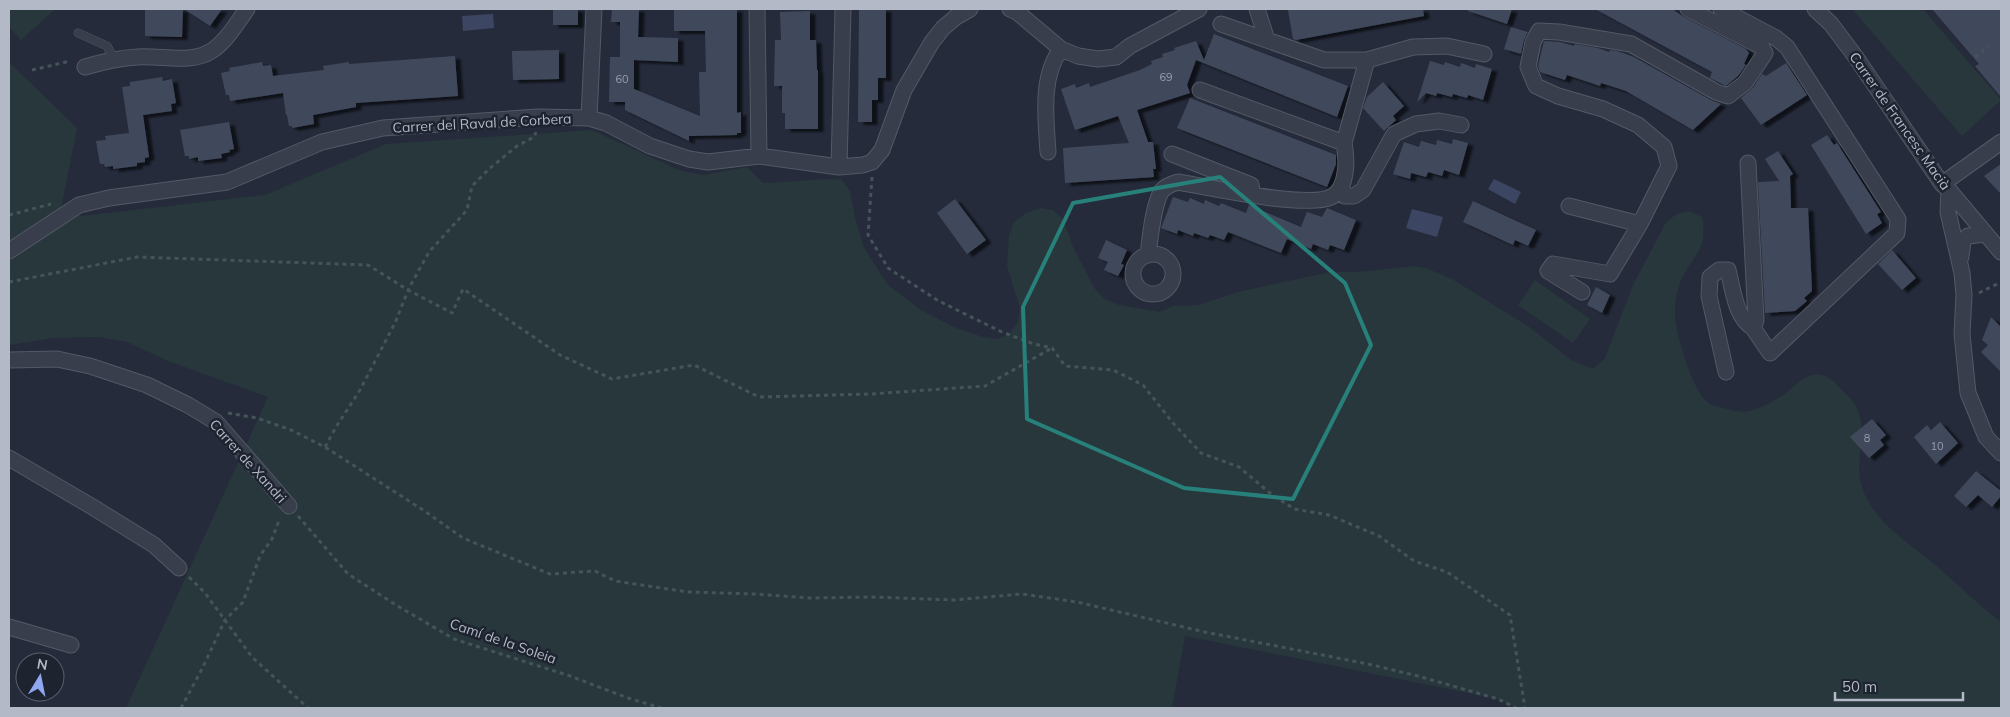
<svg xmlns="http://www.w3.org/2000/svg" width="2010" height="717" viewBox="0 0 2010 717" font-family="Mulish,sans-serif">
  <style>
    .green { fill: #27373c }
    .water { fill: #3c4663 }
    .building { fill: #41495b; filter: url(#shadow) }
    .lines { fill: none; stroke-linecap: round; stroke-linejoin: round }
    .service-casing { stroke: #545966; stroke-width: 9 }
    .minor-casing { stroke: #545966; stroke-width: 17 }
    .path { stroke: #455459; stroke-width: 3; stroke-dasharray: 4 4; stroke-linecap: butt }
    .service { stroke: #393e4c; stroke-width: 8 }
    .minor { stroke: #393e4c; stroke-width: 15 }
    .marked { fill: none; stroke: #28807b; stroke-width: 4; stroke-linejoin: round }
    .labels { text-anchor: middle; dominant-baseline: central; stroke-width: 5; stroke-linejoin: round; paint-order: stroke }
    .number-label { font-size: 11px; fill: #979dac }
    .street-label { font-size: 14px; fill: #b4b9c7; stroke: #1e2330 }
  </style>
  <defs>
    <filter id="shadow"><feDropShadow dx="5.5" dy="3" stdDeviation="1" flood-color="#0009"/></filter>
  </defs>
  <rect width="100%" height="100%" fill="#252b3b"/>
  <path class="green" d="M 9,9 L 55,9 L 21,40 L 9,27 Z
    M 1852,9 L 1923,9 L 2001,100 L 1962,136 Z
    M 9,62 L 77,128 L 61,209 L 81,216 L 265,195 L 386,144 L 592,130 L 679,170 L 703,175 L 747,167 L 763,183 L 830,179 L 842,180 L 850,191 L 855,218 L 864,248 L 888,285 L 921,310 L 956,328 L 983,337 L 996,339 L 1009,334 L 1018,322 L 1020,308 L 1007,266 L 1009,235 L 1014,222 L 1026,213 L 1040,208 L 1053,210 L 1063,219 L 1073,247 L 1095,289 L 1105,299 L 1119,305 L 1160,312 L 1173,306 L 1199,305 L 1238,292 L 1330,272 L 1358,272 L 1414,266 L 1426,268 L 1452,279 L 1528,326 L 1571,360 L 1593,369 L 1605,358 L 1633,285 L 1665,224 L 1676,214 L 1689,211 L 1702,217 C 1709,252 1691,255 1680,283 C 1677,291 1675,300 1675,309 C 1674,330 1689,377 1701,395 C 1707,404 1713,406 1723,408 C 1732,410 1740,413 1749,411 C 1759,409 1772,402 1780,397 C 1795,388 1808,366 1829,378 C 1834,381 1839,387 1843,391 C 1881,424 1846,457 1866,497 C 1880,525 1908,543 1933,563 C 1956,582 1977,604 2001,622 L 2001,708 L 1516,708 L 1498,699 L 1185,636 L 1172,708 L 126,708 L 268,397 L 168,361 L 127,342 L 98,337 L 53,338 L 9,345 Z
    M 1535,280 L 1590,319 L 1573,343 L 1518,305 Z"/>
  <path class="water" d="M 493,14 L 494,28 L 463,31 L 462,16 Z
    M 1494,179 L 1521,192 L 1515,204 L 1488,189 Z
    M 1412,209 L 1443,217 L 1437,237 L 1406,228 Z"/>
  <path class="building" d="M 145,9 L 183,9 L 182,37 L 145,36 Z
    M 184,9 L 222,9 L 210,26 Z
    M 553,9 L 578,9 L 578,25 L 553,25 Z
    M 612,9 L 639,9 L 638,37 L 678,38 L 678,62 L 634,60 L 634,89 L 700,116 L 699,72 L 706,72 L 705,31 L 674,31 L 674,9 L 737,9 L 737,113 L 741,112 L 741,133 L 737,133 L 737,135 L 689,136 L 689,141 L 625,110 L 625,102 L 609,102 L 610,57 L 620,57 L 620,22 L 611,22 Z
    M 859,9 L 886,9 L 886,78 L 878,78 L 878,100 L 872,100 L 872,122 L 858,122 Z
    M 1296,9 L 1423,9 L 1424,16 L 1296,40 L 1293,39 L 1288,10 Z
    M 1468,9 L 1512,9 L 1507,24 L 1468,11 Z
    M 1595,9 L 1672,9 L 1684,17 L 1746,49 L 1749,53 L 1744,64 L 1746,65 L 1738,76 L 1726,86 L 1710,78 L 1712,72 Z
    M 1932,9 L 2001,9 L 2001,97 L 1975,66 L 1979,64 Z
    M 810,11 L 810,40 L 816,40 L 817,70 L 818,70 L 818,129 L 785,129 L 785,113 L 782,113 L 782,86 L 774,86 L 775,40 L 781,40 L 780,12 Z
    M 1511,27 L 1528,32 L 1524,40 L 1521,54 L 1504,49 Z
    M 1214,34 L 1348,86 L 1337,117 L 1196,60 L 1187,85 L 1190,93 L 1137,110 L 1148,142 L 1153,142 L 1156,169 L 1153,169 L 1154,177 L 1065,183 L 1063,148 L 1129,143 L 1118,116 L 1075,130 L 1061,89 L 1075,84 L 1076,88 L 1089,83 L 1090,87 L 1140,70 L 1152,64 L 1151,61 L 1163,57 L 1162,54 L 1175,50 L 1174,48 L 1196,41 L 1204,60 Z
    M 1544,41 L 1560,42 L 1574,46 L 1575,44 L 1598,48 L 1609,52 L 1610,50 L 1617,51 L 1634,57 L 1711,100 L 1721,104 L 1693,130 L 1626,91 L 1601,83 L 1600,86 L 1567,75 L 1565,80 L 1540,72 L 1538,66 Z
    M 559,50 L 559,79 L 513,80 L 512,51 Z
    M 455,56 L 458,96 L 356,103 L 356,107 L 313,115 L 314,124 L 292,128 L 292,126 L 289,126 L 287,115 L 286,115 L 283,93 L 230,101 L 229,95 L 226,95 L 221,73 L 230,71 L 229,68 L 262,62 L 263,66 L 271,65 L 273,76 L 324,70 L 323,66 L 349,62 L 349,64 Z
    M 1430,61 L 1444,65 L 1445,62 L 1460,67 L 1461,63 L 1475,68 L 1476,64 L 1492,69 L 1483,100 L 1468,95 L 1467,98 L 1453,94 L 1452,97 L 1437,93 L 1436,96 L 1426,93 L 1417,102 Z
    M 1786,63 L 1807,95 L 1761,125 L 1741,98 L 1753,88 L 1762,74 L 1766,76 Z
    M 162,77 L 163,81 L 172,79 L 176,103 L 171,104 L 172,111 L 143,115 L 149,157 L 145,158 L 145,162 L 137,163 L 137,166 L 113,169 L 113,166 L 105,167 L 104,164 L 100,164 L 96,141 L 106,140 L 105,136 L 129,133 L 122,87 L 130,86 L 130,82 Z
    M 1383,82 L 1404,106 L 1393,116 L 1396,120 L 1384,131 L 1363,108 L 1367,97 Z
    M 1190,98 L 1336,155 L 1336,164 L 1327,187 L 1177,128 Z
    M 229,122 L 234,149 L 229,150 L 230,152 L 221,154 L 222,158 L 198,161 L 198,157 L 189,159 L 189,156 L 185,156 L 180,130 Z
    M 1827,135 L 1834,145 L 1837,143 L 1881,212 L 1877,214 L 1882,223 L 1866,234 L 1811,145 Z
    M 1453,139 L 1468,143 L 1459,175 L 1444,170 L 1442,176 L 1428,172 L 1426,177 L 1411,173 L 1410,179 L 1393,174 L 1404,142 L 1419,147 L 1421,141 L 1436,145 L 1437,140 L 1452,144 Z
    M 1778,151 L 1793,174 L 1790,176 L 1791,208 L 1808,208 L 1812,291 L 1804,298 L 1807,301 L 1795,311 L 1765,313 L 1758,182 L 1779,181 L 1765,159 Z
    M 2001,164 L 2001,194 L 1984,176 Z
    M 1173,197 L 1188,202 L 1190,198 L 1204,204 L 1205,200 L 1219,206 L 1221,203 L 1246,213 L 1249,205 L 1301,227 L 1307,212 L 1322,217 L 1327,208 L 1356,220 L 1344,250 L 1330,245 L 1328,250 L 1313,244 L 1311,249 L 1287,239 L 1281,253 L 1228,232 L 1224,240 L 1210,235 L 1208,238 L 1194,233 L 1193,236 L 1178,230 L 1177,234 L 1161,228 Z
    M 955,199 L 986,240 L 967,254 L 937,213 Z
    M 1473,201 L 1536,230 L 1528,246 L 1515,240 L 1513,245 L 1463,222 Z
    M 1106,240 L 1127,250 L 1121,264 L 1124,265 L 1118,276 L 1104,270 L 1108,262 L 1098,258 Z
    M 1892,250 L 1916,278 L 1902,290 L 1878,264 Z
    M 1596,287 L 1610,295 L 1602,313 L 1587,305 Z
    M 1991,317 L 2001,327 L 2001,372 L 1981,352 L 1988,345 L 1982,340 Z
    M 1872,419 L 1886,435 L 1880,440 L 1884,445 L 1869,458 L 1850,437 Z
    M 1940,422 L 1958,443 L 1936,464 L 1914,437 L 1927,425 L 1931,430 Z
    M 1976,471 L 2001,491 L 2001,496 L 1992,507 L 1978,495 L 1966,507 L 1954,496 Z"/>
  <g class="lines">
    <defs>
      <path id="service" d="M 78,33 L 107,46 L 114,59"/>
      <path id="minor" d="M 757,9 L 759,156
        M 1010,9 L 1017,12 L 1061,49 L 1078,56 L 1098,59 L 1116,57 L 1130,46 L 1199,9
        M 1257,9 L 1267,40
        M 1721,9 L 1776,38 L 1787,47 L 1898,219 L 1897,233 L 1770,353 L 1753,328
        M 1815,9 L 1831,24 L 1855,56 L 1942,184 L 1949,190 L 2001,252
        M 1221,24 L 1324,60 L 1367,60 L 1413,47 L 1447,46 L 1484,54
        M 85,67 C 102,62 119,58 137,57 C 162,55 191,65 213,50 C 227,40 237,23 247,9
        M 1200,90 L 1344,143 L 1367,60
        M 589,118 L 594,9
        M 1048,152 C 1046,119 1040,77 1061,49
        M 1172,154 L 1251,185 L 1253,194
        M 839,167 L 843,9
        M 1942,184 L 2001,142
        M 1341,186 L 1345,196 L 1354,196 L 1363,190 L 1394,134 L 1416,124 L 1439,121 L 1461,125
        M 1949,190 L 1948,212 L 1962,273 L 1964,295 L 1962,334 L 1968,393 L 1986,437 L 2001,453
        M 1569,206 L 1640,224
        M 9,251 L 79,205 L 109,198 L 227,182 L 322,142 L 383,128 L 538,117 L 589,118 L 606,123 L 650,146 L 689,159 L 708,162 L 759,156 L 839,167 L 863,165 L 872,162 L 882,150 L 904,90 L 932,42 L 943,28 L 956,17 L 970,9
        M1133 274a20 20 0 1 1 40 0a20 20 0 1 1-40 0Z
        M 1148,255 C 1150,238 1153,207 1161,192 C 1165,186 1172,184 1178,182 C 1207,187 1311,210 1333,196 C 1348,186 1347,158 1344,143
        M 1961,257 L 1963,241 L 1968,236 L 1985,234
        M 1582,292 L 1548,271 L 1553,264 L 1610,274 L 1640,224 L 1669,166 L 1664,147 L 1638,125 L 1603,109 L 1558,96 L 1536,86 L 1528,67 L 1533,42 L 1539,31 L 1559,32 L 1631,44 L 1716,92 L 1728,96 L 1745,83 L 1765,53 L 1762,47 L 1688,9
        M 9,360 L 57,359 L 90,366 L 147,385 L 188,405 L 216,422 L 289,506
        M 1726,372 L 1709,296 L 1710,277 L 1719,270 L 1728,270 C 1733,289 1735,317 1753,328 L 1756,320 L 1748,163
        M 9,458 L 91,506 L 154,545 L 179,568
        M 9,627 L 71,645"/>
    </defs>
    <use href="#service" class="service-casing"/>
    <use href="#minor" class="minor-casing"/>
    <path class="path" d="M 1975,57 L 1989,46
      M 32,70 L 66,62 L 70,63
      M 872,177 L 868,235 L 888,268 L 937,300 L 967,315 L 1002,332 L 1034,344 L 1052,348 L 1065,366 L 1113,370 L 1143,385 L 1173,423 L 1201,453 L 1239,467 L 1270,493 L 1294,509 L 1329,515 L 1379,536 L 1414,561 L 1447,572 L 1510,615 L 1525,708
      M 9,215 L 51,204
      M 9,282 L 137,257 L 368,265 L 408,290 L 452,313 L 463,289 L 560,355 L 612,379 L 694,365 L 759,397 L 871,394 L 985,386 L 1052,348
      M 1979,293 L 2001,282
      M 228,413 L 257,418 L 291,430 L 325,447 L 423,510 L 463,538 L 550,574 L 595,571 L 615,581 L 688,592 L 755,594 L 810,598 L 872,597 L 954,600 L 1022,594 L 1077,602 L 1205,632 L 1368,664 L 1418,676 L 1498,699 L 1516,708
      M 325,447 L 336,427 L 360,390 L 395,323 L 409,288 L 429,252 L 467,210 L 472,186 L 489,169 L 517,146 L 534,137 L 536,132
      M 298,516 L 348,574 L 396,605 L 454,639 L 570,676 L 628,698 L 661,708
      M 189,577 L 205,593 L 252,657 L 308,708
      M 181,708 L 202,669 L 225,620 L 243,602 L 260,556 L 272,539 L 280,518"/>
    <use href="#service" class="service"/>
    <use href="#minor" class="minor"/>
  </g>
  <path class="marked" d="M 1220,177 L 1345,283 L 1371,345 L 1293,499 L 1184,488 L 1027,419 L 1023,307 L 1073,203 Z"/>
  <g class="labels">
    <g class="number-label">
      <text x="1166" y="77">69</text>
      <text x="622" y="79">60</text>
      <text x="1867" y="438">8</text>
      <text x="1937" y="446">10</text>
    </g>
    <g class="street-label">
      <text transform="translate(1900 121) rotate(55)">Carrer de Francesc Macià</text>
      <text transform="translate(482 123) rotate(-3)">Carrer del Raval de Corbera</text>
      <text transform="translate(248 461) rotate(48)">Carrer de Xandri</text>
      <text transform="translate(503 641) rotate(19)">Camí de la Soleia</text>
    </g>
  </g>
  <rect width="2010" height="717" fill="none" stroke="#b4b9c7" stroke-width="20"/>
  <g transform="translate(40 677) rotate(10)"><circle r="24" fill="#1e2330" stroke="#5a5f6c"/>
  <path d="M0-4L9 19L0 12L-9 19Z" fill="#90a7f1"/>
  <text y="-8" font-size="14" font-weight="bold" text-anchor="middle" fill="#b4b9c7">N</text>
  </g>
  <path d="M1835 692v8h128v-8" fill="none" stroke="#b4b9c7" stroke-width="2.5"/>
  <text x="1842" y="692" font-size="15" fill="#b4b9c7" stroke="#1e2330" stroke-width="4" paint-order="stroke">50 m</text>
</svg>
